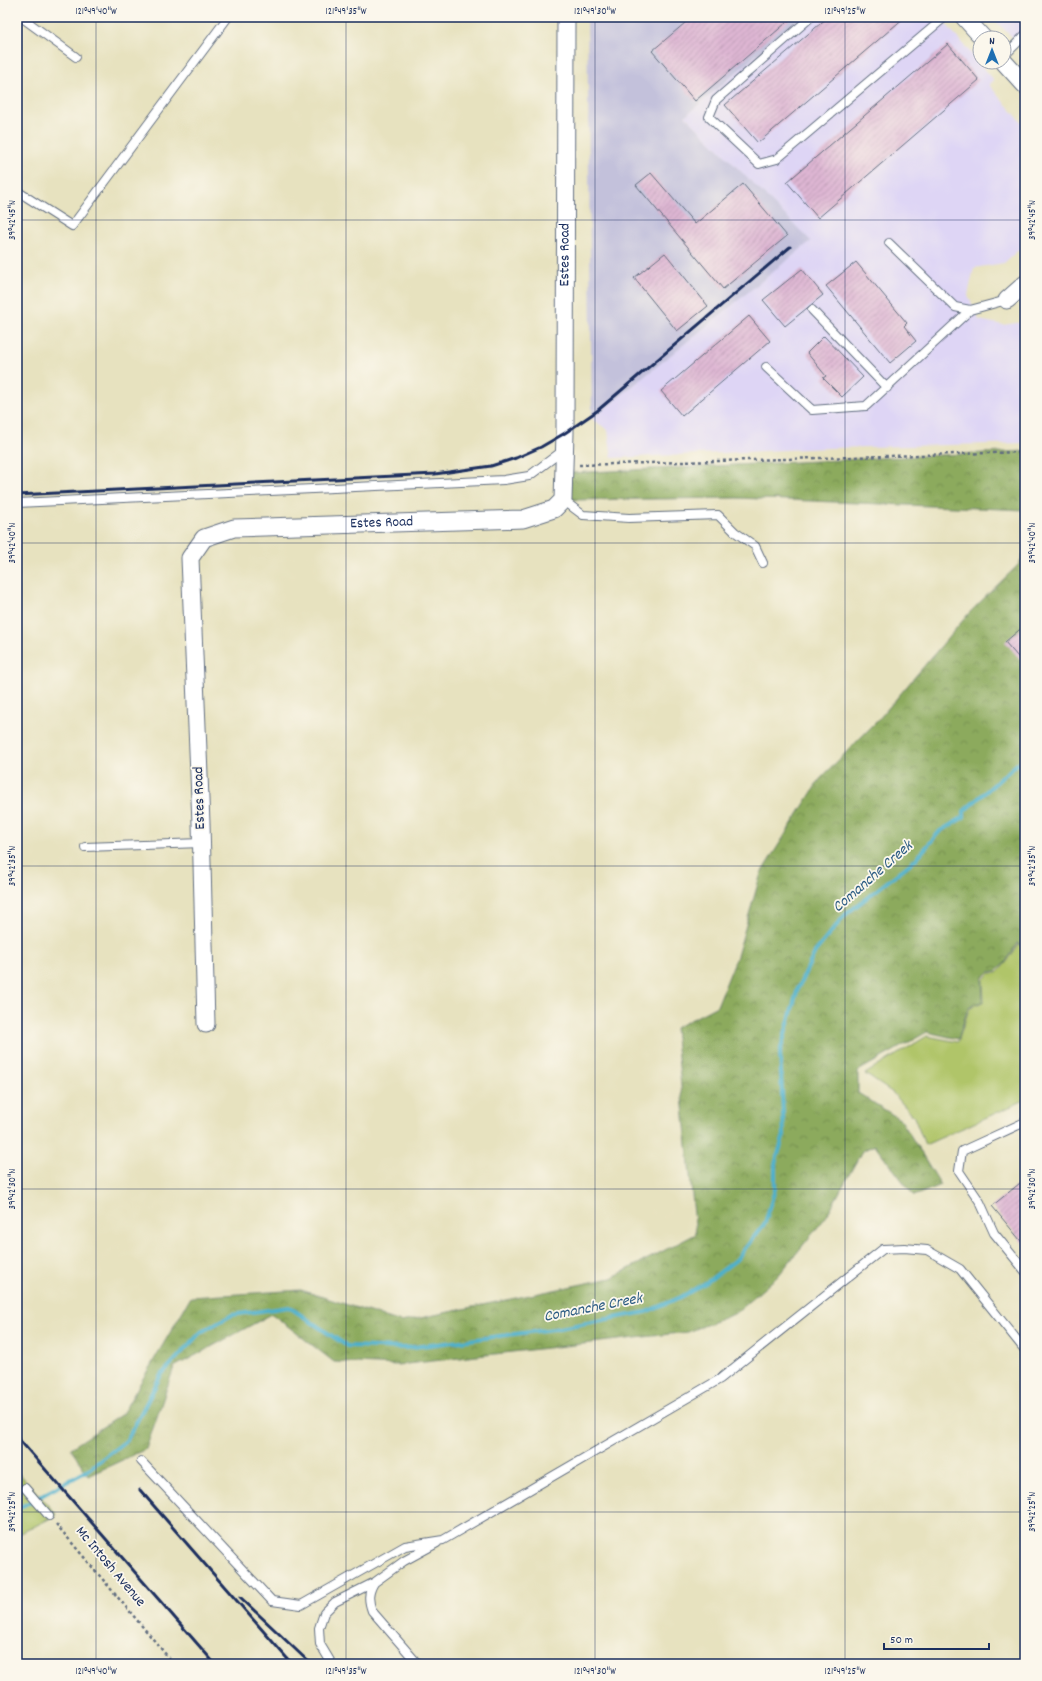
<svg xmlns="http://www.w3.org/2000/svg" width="1042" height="1681" viewBox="0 0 1042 1681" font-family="Dekko,sans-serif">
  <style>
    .built { fill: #ded5f5 }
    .industrial { fill: #c3c1db }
    .grass { fill: #b0c569; stroke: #667a64 }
    .forest { fill: url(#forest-crowns); stroke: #546c5e }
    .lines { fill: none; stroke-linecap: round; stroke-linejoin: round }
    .stream { stroke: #4db0cc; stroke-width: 4 }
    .building { fill: url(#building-hatch) }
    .service-casing { stroke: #626e80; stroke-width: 10 }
    .minor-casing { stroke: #626e80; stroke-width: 19 }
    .path { stroke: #626e80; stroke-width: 2.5; stroke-dasharray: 3 3; stroke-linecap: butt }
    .service { stroke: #fff; stroke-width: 8 }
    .minor { stroke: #fff; stroke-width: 17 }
    .rail { stroke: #1b2f5e; stroke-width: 3 }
    .ticks { fill: none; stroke: #1b2f5e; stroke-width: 1; stroke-opacity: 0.45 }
    .labels { text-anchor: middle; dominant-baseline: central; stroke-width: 3.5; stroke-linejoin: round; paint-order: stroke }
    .street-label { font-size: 15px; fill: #1b2f5e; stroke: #fbf7ec }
    .water-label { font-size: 16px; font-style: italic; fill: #2c5c84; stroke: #fbf7ec }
    .neatline { fill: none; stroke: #1b2f5e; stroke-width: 1.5 }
    .ticks-label { font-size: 10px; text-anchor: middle; fill: #1b2f5e }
  </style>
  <defs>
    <pattern id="forest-crowns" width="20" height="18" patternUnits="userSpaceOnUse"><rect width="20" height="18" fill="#8caa5d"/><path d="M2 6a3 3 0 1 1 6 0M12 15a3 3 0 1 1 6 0" fill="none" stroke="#728b50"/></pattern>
    <pattern id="building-hatch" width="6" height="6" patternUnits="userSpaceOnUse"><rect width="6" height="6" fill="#deb6d3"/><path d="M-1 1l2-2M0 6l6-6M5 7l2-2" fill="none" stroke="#b394ae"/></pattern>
  </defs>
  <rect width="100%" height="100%" fill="#fbf7ec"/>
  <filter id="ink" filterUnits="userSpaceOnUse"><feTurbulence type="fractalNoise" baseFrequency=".025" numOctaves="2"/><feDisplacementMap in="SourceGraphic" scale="8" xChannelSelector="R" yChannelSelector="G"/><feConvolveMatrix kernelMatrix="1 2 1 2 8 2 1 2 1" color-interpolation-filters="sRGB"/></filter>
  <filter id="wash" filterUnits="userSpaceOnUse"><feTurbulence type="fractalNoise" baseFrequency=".012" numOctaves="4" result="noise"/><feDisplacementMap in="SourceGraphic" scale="16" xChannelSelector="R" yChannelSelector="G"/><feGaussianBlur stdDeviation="0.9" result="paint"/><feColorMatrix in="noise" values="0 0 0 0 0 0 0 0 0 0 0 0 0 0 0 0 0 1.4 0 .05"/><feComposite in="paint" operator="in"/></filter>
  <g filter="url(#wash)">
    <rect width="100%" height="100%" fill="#e7e2bf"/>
    <path class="built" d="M 801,17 L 940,17 L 994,80 L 989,85 L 1025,126 L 1025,244 L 1004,263 L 974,268 L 968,295 L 979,320 L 1003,325 L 1023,322 L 1025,319 L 1025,443 L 829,448 L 612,458 L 608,430 L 592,419 L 810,241 L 685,116 Z
      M 991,17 L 1025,17 L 1025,49 Z"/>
    <path class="industrial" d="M 587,17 L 801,17 L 685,116 L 811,241 L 592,419 Z"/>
    <path class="grass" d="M 1019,944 L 1025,947 L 1025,1100 L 925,1145 L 914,1117 L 893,1093 L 865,1074 L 927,1036 L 958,1042 L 969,1009 L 984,1001 L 983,980 L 990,973 L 997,973 L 1006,963 Z
      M 17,1471 L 57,1515 L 17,1535 Z"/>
    <path class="forest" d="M 1025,451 L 1025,510 L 737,498 L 571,500 L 569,473 Z
      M 1025,552 L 1025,946 L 1018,943 L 1005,963 L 996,971 L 989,972 L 982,979 L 983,1001 L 968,1008 L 958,1039 L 927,1032 L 858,1071 L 858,1093 L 901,1120 L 941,1185 L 914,1196 L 875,1145 L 862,1151 L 826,1217 L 778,1276 L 734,1314 L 688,1332 L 398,1365 L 334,1362 L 272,1314 L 174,1367 L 146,1449 L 88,1476 L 71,1448 L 122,1414 L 191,1297 L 301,1290 L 401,1322 L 611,1278 L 696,1234 L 675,1028 L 717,1006 L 737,956 L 761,873 L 820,779 L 879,719 L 970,612 L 1019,564 Z"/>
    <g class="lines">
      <path class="stream" d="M 17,1509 L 85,1472 L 127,1440 L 161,1375 L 201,1332 L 232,1315 L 289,1307 L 347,1346 L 406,1348 L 554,1329 L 646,1312 L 681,1297 L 707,1282 L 736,1260 L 765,1223 L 775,1189 L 775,1164 L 784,1135 L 780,1052 L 798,988 L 815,952 L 845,915 L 916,859 L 940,831 L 964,817 L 964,811 L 1025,757"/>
    </g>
    <g id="blocks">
      <path class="building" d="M 692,17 L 793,17 L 695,101 L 652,51 Z
        M 828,17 L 905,17 L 758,143 L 725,105 Z
        M 948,44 L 979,80 L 818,218 L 787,182 Z
        M 651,173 L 695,224 L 743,184 L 787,236 L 723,289 L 636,185 Z
        M 665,253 L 708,306 L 677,331 L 634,278 Z
        M 856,262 L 907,323 L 904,326 L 916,341 L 890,363 L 826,286 Z
        M 802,269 L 823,295 L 785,326 L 763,300 Z
        M 749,316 L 770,341 L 682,416 L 661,391 Z
        M 824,336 L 863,377 L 842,397 L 823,378 L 826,376 L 807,353 Z
        M 1025,625 L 1025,665 L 1005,642 Z
        M 1025,1179 L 1025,1246 L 992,1206 Z"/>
    </g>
  </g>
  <g filter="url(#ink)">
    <use href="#blocks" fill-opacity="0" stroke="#626e80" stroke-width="1"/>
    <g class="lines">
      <defs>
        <path id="service" d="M 21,17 L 76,57
          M 811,17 L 716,100 L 709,117 L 759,164 L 777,159 L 945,17
          M 1004,56 L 1025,35
          M 17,191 L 72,226 L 228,17
          M 889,243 L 955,307 L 970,310 L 1007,300
          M 812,310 L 887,388
          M 766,367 L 812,410 L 866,406 L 970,310
          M 563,500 L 583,515 L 629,518 L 718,515 L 735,532 L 755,546 L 763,563
          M 17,503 L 504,480 L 529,476 L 565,449
          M 85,847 L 202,843
          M 1025,1122 L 962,1151 L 959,1171 L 980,1202 L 994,1233 L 1025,1271
          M 141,1461 L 272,1601 L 301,1605 L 405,1546 L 443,1540 L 720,1379 L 883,1249 L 904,1248 L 927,1250 L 960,1269 L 1025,1350
          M 25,1488 L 49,1516
          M 374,1583 C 368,1593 368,1600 372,1611 L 418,1664
          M 332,1664 L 320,1644 L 319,1628 L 324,1613 L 335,1602 L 375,1582 L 404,1561 L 437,1543"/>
        <g id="minor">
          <path d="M 964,17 L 983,38"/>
          <path d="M 1004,62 L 1025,85"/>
          <path d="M 1007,300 L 1025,284"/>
          <path id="s1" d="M 206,1024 L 201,823 L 190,558 L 204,538 L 234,528 L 523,519 L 554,509 L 563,500 L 565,433 L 566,17"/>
        </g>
      </defs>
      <use href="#service" class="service-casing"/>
      <use href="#minor" class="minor-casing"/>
      <path class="path" d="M 579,465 L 1025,452
        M 56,1524 L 174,1664"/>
      <use href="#service" class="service"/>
      <use href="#minor" class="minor"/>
      <path class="rail" d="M 17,495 L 435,474 L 491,466 L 516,458 L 541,447 L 565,433 L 597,411 L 790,247
        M 17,1437 L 215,1664
        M 140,1490 L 292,1664
        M 240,1597 L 311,1664"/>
    </g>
  </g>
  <path class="ticks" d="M 96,17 L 96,1664M 346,17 L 346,1664M 595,17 L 595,1664M 845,17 L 845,1664M 17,220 L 1025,220M 17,543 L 1025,543M 17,866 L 1025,866M 17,1189 L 1025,1189M 17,1512 L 1025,1512"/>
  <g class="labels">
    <g class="street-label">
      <text stroke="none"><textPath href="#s1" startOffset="1102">Estes Road</textPath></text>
      <text stroke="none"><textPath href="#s1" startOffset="670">Estes Road</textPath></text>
      <text transform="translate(200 798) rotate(-92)">Estes Road</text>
      <text transform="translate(110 1567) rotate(50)">Mc Intosh Avenue</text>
    </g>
    <g class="water-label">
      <text transform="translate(873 877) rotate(-41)">Comanche Creek</text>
      <text transform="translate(593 1308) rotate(-11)">Comanche Creek</text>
    </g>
  </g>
  <rect width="1042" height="1681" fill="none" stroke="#fbf7ec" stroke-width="44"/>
  <g transform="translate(992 50)"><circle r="19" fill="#fbf7ec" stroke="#a1a7b3"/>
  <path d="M0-3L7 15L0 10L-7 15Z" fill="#1f6fb2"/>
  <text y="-6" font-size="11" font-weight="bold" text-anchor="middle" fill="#1b2f5e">N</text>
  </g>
  <path d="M884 1643v6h105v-6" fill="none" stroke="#1b2f5e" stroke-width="2"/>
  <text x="890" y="1643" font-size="12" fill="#1b2f5e" stroke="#fbf7ec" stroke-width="3" paint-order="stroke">50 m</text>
  <rect x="22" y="22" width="998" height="1637" class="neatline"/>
  <g class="ticks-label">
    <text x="96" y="14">121°49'40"W</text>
    <text x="346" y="14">121°49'35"W</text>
    <text x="595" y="14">121°49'30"W</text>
    <text x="845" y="14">121°49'25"W</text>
    <text transform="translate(11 220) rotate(-90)" y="4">39°42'45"N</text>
    <text transform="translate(1031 220) rotate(-90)" y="4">39°42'45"N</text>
    <text transform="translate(11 543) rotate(-90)" y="4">39°42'40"N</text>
    <text transform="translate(1031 543) rotate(-90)" y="4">39°42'40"N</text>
    <text transform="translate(11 866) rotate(-90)" y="4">39°42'35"N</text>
    <text transform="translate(1031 866) rotate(-90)" y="4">39°42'35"N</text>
    <text transform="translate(11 1189) rotate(-90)" y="4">39°42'30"N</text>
    <text transform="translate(1031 1189) rotate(-90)" y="4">39°42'30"N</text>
    <text transform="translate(11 1512) rotate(-90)" y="4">39°42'25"N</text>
    <text transform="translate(1031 1512) rotate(-90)" y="4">39°42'25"N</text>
    <text x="96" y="1674">121°49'40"W</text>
    <text x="346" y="1674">121°49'35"W</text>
    <text x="595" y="1674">121°49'30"W</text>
    <text x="845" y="1674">121°49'25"W</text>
  </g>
</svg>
